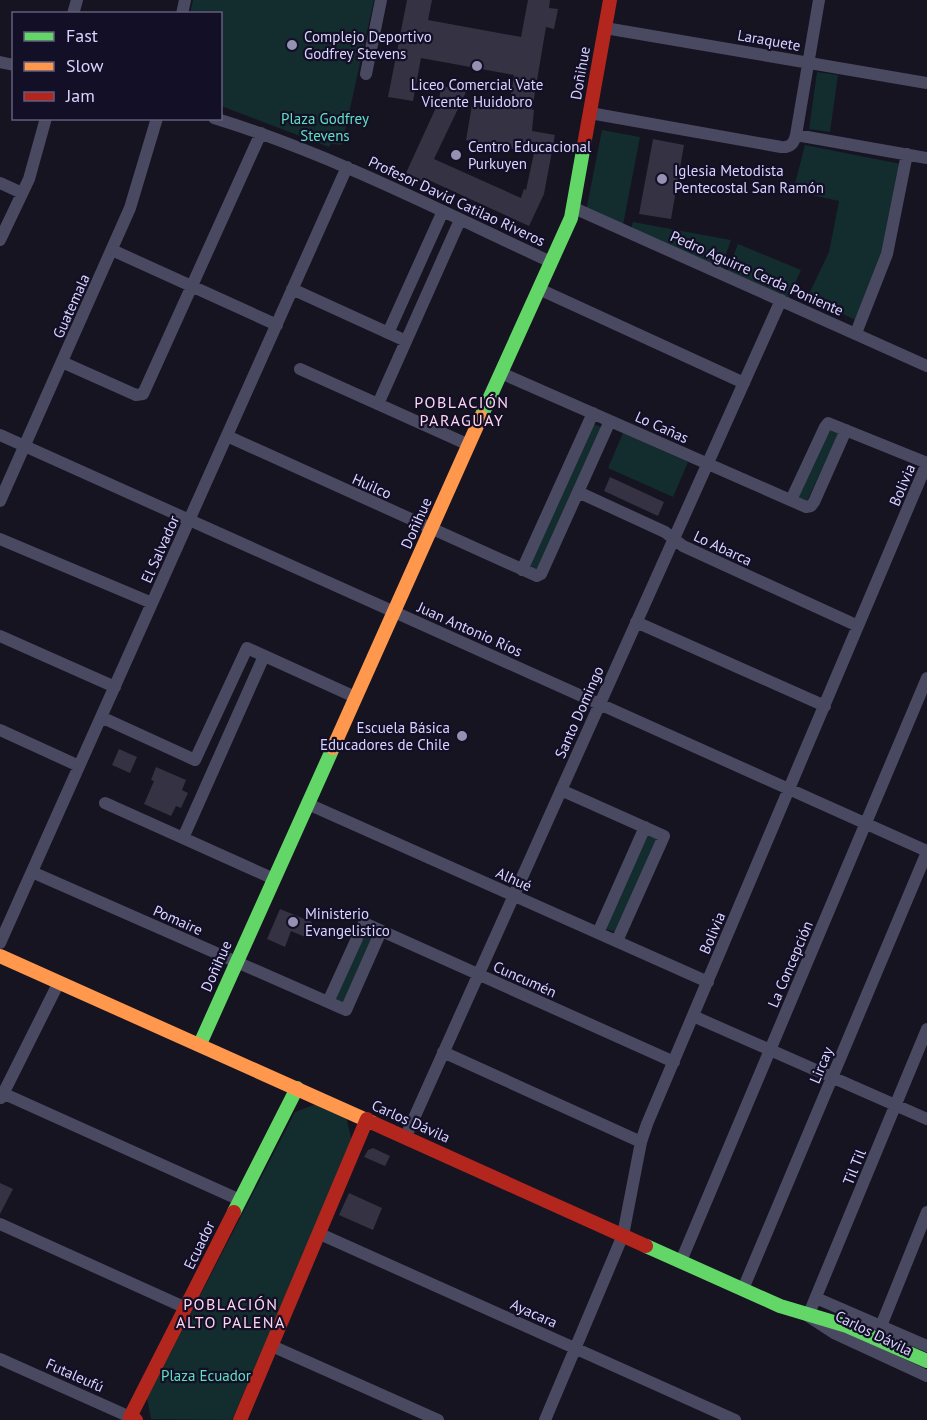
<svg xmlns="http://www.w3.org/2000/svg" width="927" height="1420" viewBox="0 0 927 1420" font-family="'PT Sans',sans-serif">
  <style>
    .green { fill: #132c2d }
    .building { fill: #343243 }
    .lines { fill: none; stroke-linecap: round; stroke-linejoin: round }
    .street { stroke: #4a4962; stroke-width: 12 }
    .fast { stroke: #63d668; stroke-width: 14 }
    .slow { stroke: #ff974d; stroke-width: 14 }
    .jam { stroke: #b3261e; stroke-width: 14 }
    .poi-dot { fill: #9591b1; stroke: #130f26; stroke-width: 2 }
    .labels { text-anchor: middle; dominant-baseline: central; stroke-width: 4.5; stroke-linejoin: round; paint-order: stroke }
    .poi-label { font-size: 15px; fill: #d9d4ff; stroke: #130f26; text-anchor: start }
    .street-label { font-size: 15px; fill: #d9d4ff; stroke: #130f26 }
    .park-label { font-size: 15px; fill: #5fe0c0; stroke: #130f26 }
    .neighbourhood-label { font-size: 16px; letter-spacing: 1.5px; fill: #ffd6f0; stroke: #130f26 }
  </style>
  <rect width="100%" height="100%" fill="#161421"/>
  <path class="green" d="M 193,0 L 374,0 L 342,145 L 331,144 L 329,147 L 221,106 L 220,14 L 190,13 Z
    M 817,72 L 838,75 L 830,132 L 809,129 Z
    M 602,130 L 640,137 L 623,225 L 586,211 Z
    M 805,145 L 906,165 L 888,253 L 858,321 L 807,298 L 829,252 L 839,201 L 793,191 Z
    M 633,222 L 731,240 L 721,268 L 631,229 Z
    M 738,244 L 801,270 L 788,299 L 727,272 Z
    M 591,423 L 603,428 L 538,572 L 526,568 Z
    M 827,429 L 839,433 L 806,503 L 799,500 L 798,496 Z
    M 623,433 L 688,462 L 673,497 L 608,468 Z
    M 646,835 L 657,839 L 617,933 L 604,928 Z
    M 365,928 L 377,933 L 344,1006 L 333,1000 Z
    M 316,1104 L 346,1117 L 352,1141 L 232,1420 L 151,1419 L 147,1398 L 295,1112 Z"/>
  <path class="building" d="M 407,0 L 432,0 L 428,20 L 521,37 L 528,0 L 550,0 L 549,8 L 558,9 L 554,29 L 546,27 L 532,110 L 534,110 L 532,131 L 555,135 L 544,194 L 529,226 L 424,178 L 422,181 L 406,173 L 439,101 L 441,86 L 467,90 L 434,159 L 521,198 L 524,189 L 526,190 L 534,153 L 466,140 L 473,99 L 509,106 L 514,75 L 421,58 L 413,101 L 388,97 Z
    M 653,139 L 684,145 L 671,219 L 639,214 Z
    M 610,477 L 664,502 L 658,516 L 604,491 Z
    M 119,749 L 137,757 L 130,773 L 112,765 Z
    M 156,767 L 186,780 L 182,790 L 188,793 L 181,808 L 176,806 L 171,816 L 144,804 L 154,781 L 151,780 Z
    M 280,909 L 312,922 L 305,937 L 291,931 L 285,947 L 267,939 Z
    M 373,1148 L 390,1156 L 385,1166 L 364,1157 L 368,1150 Z
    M 0,1183 L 13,1189 L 0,1214 Z
    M 349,1193 L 382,1208 L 373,1230 L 339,1215 Z"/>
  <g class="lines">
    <path class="street" d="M 73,14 L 77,0
      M 182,14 L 185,0
      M 605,28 L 927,83
      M 0,62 L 14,65
      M 366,74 L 381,0
      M 590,113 L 781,147 C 791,148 794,143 796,135 L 819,0
      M 214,118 C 331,154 441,211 551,262
      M 796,135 L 927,158
      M 0,183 L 22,193
      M 574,208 L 927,366
      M 0,240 L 29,179 L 46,118
      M 112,250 L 277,325
      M 292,289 L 406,341
      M 539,289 L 744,383
      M 388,333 L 443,211
      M 856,333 L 887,254 L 907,154
      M 62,362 L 136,395 L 143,394 L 261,133
      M 300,369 L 469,445
      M 501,373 L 806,507 L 811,506 L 814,502 L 846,430
      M 378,404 L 460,220
      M 0,435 L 927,851
      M 227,436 L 537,576 L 541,574 L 610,421
      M 578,492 L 665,532 L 683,546 L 858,626
      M 791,500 L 825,427 L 828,423 L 927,463
      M 0,501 L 130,208 L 157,118
      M 0,539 L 152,603
      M 522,570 L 593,413
      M 636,622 L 825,706
      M 0,636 L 115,687
      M 101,717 L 195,760 L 247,648 L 355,697
      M 0,730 L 79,766
      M 561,790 L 664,836 L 617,941
      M 105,803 L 274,879
      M 308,804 L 708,982
      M 183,838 L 264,656
      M 32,872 L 346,1010 L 381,931
      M 598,933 L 645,827
      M 0,943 L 347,167
      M 328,1002 L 364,923 L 674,1062
      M 693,1016 L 927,1119
      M 927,1029 L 808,1316 L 834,1333 L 927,1376
      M 443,1052 L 641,1142
      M 0,1092 L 240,1200
      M 1,1098 L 59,982
      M 406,1136 L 781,300
      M 0,1224 L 186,1308
      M 320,1234 L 735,1420
      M 681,1261 L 927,678
      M 743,1289 L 927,852
      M 816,1298 L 927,1346
      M 881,1326 L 927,1212
      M 272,1346 L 438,1420
      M 0,1359 L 130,1417
      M 545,1420 L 623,1235 L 641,1142 L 647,1124 L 927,463"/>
    <path class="fast" d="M 481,417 L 571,218 L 584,145
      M 200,1044 L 333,748
      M 234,1212 L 297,1088
      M 646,1246 L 780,1306 L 847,1326 L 927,1361"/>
    <path class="slow" d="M 333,748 L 481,417
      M 0,956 L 373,1123"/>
    <path class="jam" d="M 584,145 L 610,0
      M 373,1123 L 646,1246
      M 136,1420 L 130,1417 L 234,1212
      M 240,1420 L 367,1119"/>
  </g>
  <g class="poi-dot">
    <circle cx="292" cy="45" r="6"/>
    <circle cx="477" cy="66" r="6"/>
    <circle cx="456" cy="155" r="6"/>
    <circle cx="662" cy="179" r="6"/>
    <circle cx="462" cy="736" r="6"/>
    <circle cx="293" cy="922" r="6"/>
  </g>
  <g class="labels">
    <g class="poi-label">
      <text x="304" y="36">Complejo Deportivo<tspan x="304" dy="17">Godfrey Stevens</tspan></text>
      <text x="477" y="84" text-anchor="middle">Liceo Comercial Vate<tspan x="477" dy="17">Vicente Huidobro</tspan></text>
      <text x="468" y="146">Centro Educacional<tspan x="468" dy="17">Purkuyen</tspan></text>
      <text x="674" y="170">Iglesia Metodista<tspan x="674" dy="17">Pentecostal San Ramón</tspan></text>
      <text x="450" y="727" text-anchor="end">Escuela Básica<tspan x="450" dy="17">Educadores de Chile</tspan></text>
      <text x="305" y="913">Ministerio<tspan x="305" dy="17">Evangelistico</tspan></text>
    </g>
    <g class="street-label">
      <text transform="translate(769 40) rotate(10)">Laraquete</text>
      <text transform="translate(580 73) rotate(-80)">Doñihue</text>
      <text transform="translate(457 201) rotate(25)">Profesor David Catilao Riveros</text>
      <text transform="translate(757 273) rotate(24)">Pedro Aguirre Cerda Poniente</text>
      <text transform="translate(71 306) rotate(-66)">Guatemala</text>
      <text transform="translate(662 427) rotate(24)">Lo Cañas</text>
      <text transform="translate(902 485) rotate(-67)">Bolivia</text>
      <text transform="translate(372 486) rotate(24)">Huilco</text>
      <text transform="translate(416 523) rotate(-66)">Doñihue</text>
      <text transform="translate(723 548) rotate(25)">Lo Abarca</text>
      <text transform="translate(160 549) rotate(-66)">El Salvador</text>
      <text transform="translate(470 629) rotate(24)">Juan Antonio Ríos</text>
      <text transform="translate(579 712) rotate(-66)">Santo Domingo</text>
      <text transform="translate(514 879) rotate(24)">Alhué</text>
      <text transform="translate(178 920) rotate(24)">Pomaire</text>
      <text transform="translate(712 933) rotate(-67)">Bolivia</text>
      <text transform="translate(790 964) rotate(-67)">La Concepción</text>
      <text transform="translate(216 966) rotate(-66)">Doñihue</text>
      <text transform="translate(525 979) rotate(24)">Cuncumén</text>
      <text transform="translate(821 1065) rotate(-67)">Lircay</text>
      <text transform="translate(411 1121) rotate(24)">Carlos Dávila</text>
      <text transform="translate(854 1167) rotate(-68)">Til Til</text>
      <text transform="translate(199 1245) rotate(-64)">Ecuador</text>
      <text transform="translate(534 1313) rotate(24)">Ayacara</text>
      <text transform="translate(874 1333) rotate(26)">Carlos Dávila</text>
      <text transform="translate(75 1375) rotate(24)">Futaleufú</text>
    </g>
    <g class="park-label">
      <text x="325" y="118">Plaza Godfrey<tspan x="325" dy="17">Stevens</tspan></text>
      <text x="206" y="1375">Plaza Ecuador</text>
    </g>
    <g class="neighbourhood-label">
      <text x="462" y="402">POBLACIÓN<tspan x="462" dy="18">PARAGUAY</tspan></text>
      <text x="231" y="1304">POBLACIÓN<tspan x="231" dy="18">ALTO PALENA</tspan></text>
    </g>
  </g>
  <rect x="12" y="12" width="210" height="108" fill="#130f26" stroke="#625e7d" stroke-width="1.5"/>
  <rect x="24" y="32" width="30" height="9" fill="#63d668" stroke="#625e7d" stroke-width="1.5"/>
  <text x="66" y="42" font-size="18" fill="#d9d4ff">Fast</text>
  <rect x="24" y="62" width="30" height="9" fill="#ff974d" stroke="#625e7d" stroke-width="1.5"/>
  <text x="66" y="72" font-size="18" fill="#d9d4ff">Slow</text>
  <rect x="24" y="92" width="30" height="9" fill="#b3261e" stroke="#625e7d" stroke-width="1.5"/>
  <text x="66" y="102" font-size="18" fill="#d9d4ff">Jam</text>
</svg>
